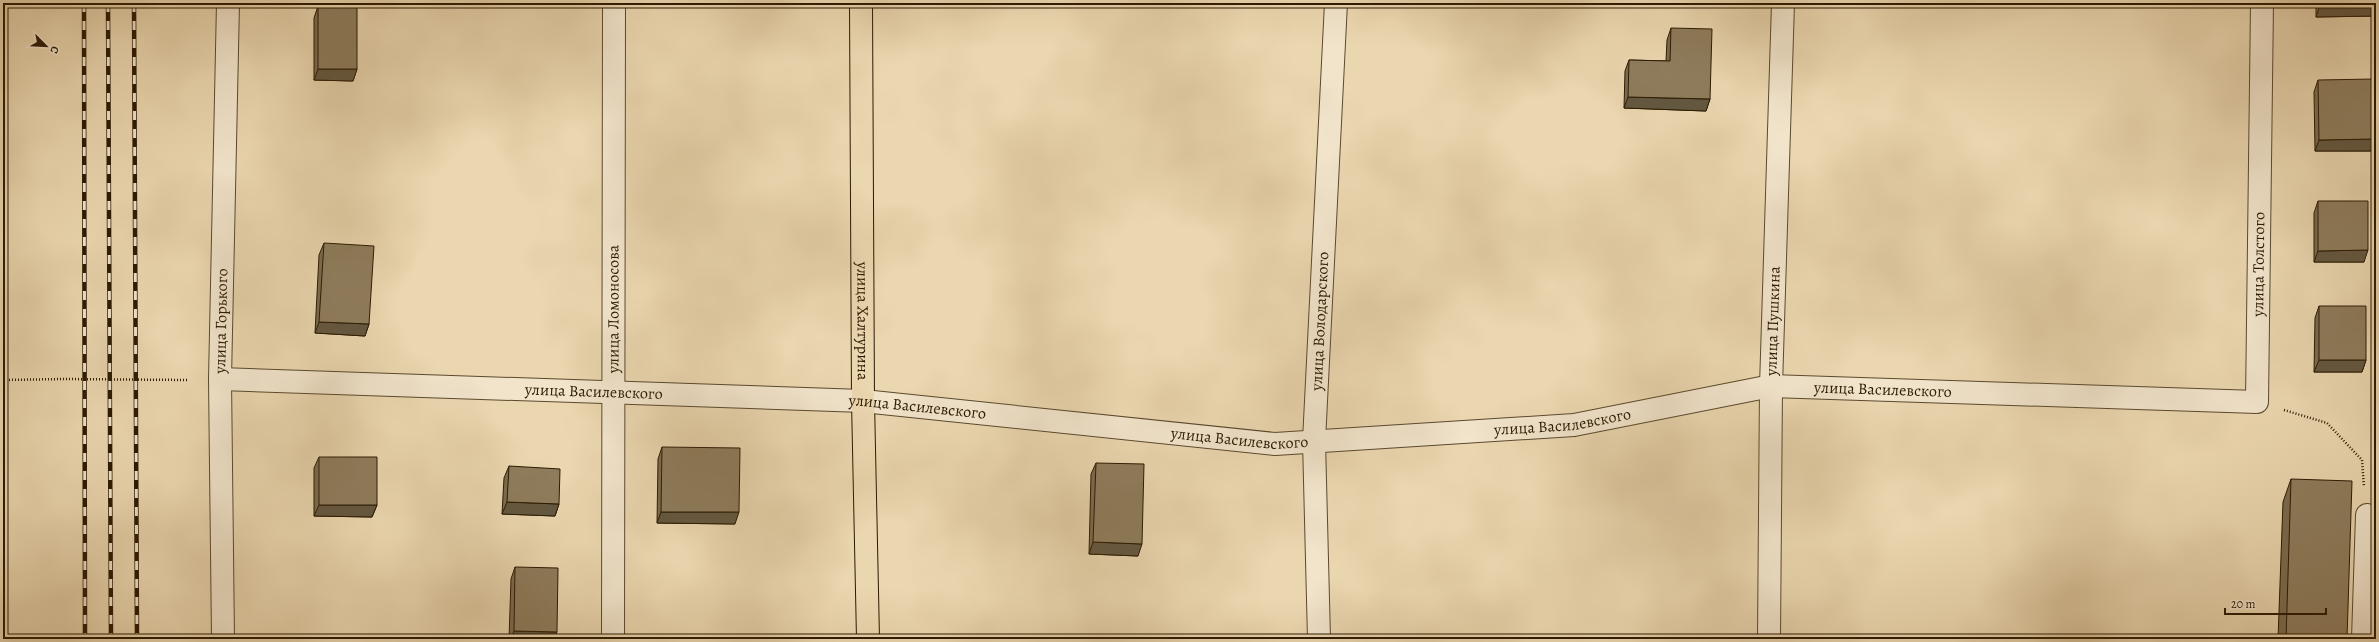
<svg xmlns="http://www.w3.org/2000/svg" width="2379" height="642" viewBox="0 0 2379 642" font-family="Alegreya,serif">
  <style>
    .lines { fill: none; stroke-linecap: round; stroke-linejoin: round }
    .minor-casing { stroke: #5b492d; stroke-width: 24 }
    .major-casing { stroke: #2b1a02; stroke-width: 24 }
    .path { stroke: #2b1a02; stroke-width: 2.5; stroke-dasharray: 1 2; stroke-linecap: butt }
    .minor { stroke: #f1e4cb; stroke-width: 22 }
    .major { stroke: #ead6af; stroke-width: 22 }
    .rail-casing { stroke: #2b1a02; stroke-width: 4.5 }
    .rail { stroke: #f1e4cb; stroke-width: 3; stroke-dasharray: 9; stroke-linecap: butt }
    .path-bridge { stroke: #2b1a02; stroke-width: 2.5; stroke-dasharray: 1 2; stroke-linecap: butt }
    .wall { fill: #7a6b4f; stroke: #2b1a02 }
    .shaded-wall { fill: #635740; stroke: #2b1a02 }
    .building { fill: #8e7c5c; stroke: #2b1a02 }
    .labels { text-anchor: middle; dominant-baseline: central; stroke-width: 4; stroke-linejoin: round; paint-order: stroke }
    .street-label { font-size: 16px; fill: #2b1a02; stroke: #f1e4cb }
  </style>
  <rect width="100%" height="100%" fill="#ead6af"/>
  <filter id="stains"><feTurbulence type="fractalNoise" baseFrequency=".005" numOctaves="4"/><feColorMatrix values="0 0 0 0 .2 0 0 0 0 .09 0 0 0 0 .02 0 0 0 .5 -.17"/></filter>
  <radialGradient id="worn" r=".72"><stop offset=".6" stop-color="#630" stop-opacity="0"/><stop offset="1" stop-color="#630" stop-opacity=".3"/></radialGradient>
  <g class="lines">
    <defs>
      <g id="minor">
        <path id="s1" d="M 220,379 L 863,401 L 1275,444 L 1574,425 L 1771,386 L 2257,402 L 2262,3"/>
        <path id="s2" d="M 223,639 L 220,379 L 228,3"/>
        <path id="s3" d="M 613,639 L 614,3"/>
        <path id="s4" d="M 1319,639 L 1314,441 L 1336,3"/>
        <path id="s5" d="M 1769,639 L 1771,386 L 1783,3"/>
        <path d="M 2363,639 L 2367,515"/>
      </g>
      <g id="major">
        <path id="s6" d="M 861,3 L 863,401 L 868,639"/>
      </g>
    </defs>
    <use href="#minor" class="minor-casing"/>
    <use href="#major" class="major-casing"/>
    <path class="path" d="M 3,380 L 63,379
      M 2284,410 L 2327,423 L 2362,460 L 2364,487"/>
    <use href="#minor" class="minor"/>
    <use href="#major" class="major"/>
    <defs>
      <path id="rail" d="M 84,3 L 85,639
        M 108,3 L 111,639
        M 134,3 L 137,639"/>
    </defs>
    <use href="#rail" class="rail-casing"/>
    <use href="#rail" class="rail"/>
    <path class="path-bridge" d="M 63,379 L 188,380"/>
  </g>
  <path class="wall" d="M 2316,3 L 2376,3 L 2376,16 L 2316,17 Z
    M 318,6 L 357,69 L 353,81 L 314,80 L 314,18 Z
    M 1671,28 L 1710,99 L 1706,111 L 1624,108 L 1625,71 L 1629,60 L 1666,61 L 1667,40 Z
    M 2318,80 L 2375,139 L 2371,151 L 2315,151 L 2314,92 Z
    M 2318,201 L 2364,262 L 2314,262 L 2314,213 Z
    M 324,243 L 369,324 L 365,336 L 315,333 L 319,255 Z
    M 2319,306 L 2366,360 L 2362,372 L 2314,372 L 2315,318 Z
    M 662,447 L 735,524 L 657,523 L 658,459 Z
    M 319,457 L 377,505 L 372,517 L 314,516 L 314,468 Z
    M 1096,463 L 1138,556 L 1089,554 L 1091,474 Z
    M 509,466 L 559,504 L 555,516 L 502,514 L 504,478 Z
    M 2291,479 L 2347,639 L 2278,639 L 2283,502 Z
    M 515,567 L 554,639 L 509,639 L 511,579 Z"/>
  <path class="shaded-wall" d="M 2376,4 L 2376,16 L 2316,17 L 2320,5 Z
    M 318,69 L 357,69 L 353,81 L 314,80 Z
    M 1628,97 L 1710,99 L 1706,111 L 1624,108 Z
    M 2375,139 L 2371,151 L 2315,151 L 2319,140 Z
    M 2368,250 L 2364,262 L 2314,262 L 2318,251 Z
    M 319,322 L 369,324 L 365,336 L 315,333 Z
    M 2319,360 L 2366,360 L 2362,372 L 2314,372 Z
    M 507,502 L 559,504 L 555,516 L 502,514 Z
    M 319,505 L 377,505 L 372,517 L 314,516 Z
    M 661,512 L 739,512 L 735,524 L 657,523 Z
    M 1093,542 L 1142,544 L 1138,556 L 1089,554 Z
    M 514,631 L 557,632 L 554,639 L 511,639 Z"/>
  <path class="building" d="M 2320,3 L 2376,3 L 2376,4 L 2320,5 Z
    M 318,6 L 357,6 L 357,69 L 318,69 Z
    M 1671,28 L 1712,29 L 1710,99 L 1628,97 L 1629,60 L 1670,61 Z
    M 2374,79 L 2375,139 L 2319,140 L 2318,80 Z
    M 2318,201 L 2368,201 L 2368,250 L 2318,251 Z
    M 324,243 L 374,246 L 369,324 L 319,322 Z
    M 2319,306 L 2366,306 L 2366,360 L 2319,360 Z
    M 662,447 L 740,448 L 739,512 L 661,512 Z
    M 319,457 L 377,457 L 377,505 L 319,505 Z
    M 1096,463 L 1144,464 L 1142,544 L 1093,542 Z
    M 509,466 L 560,469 L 559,504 L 507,502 Z
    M 2291,479 L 2352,481 L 2347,639 L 2286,639 Z
    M 515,567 L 558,568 L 557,632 L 514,631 Z"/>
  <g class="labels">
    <g class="street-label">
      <text stroke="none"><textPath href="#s1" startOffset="2182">улица Толстого</textPath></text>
      <text stroke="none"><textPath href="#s3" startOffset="330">улица Ломоносова</textPath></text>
      <text stroke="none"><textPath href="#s2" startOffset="318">улица Горького</textPath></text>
      <text stroke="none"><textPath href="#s6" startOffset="318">улица Халтурина</textPath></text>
      <text stroke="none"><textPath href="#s4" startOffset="318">улица Володарского</textPath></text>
      <text stroke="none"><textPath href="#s5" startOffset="318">улица Пушкина</textPath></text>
      <text stroke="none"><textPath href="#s1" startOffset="1670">улица Василевского</textPath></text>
      <text stroke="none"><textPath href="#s1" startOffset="374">улица Василевского</textPath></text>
      <text stroke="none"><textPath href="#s1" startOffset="698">улица Василевского</textPath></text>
      <text stroke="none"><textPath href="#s1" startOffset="1346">улица Василевского</textPath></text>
      <text stroke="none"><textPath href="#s1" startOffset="1022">улица Василевского</textPath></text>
    </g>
  </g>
  <rect width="2379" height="642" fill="none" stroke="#ead6af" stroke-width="16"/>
  <rect x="4" y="4" width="2371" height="634" fill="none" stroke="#2b1a02" stroke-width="2"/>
  <rect x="8" y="8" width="2363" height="626" fill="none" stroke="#2b1a02"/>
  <g transform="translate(46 46) rotate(114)" stroke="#f1e4cb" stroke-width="3" paint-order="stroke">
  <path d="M0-3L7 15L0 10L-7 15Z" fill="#2b1a02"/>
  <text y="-6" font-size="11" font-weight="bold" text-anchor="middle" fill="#2b1a02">С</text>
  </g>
  <path d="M2225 608v6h101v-6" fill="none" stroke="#2b1a02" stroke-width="2"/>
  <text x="2231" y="608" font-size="12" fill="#2b1a02" stroke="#f1e4cb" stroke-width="3" paint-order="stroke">20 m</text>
  <rect width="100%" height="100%" filter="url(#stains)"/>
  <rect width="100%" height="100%" fill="url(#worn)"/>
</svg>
